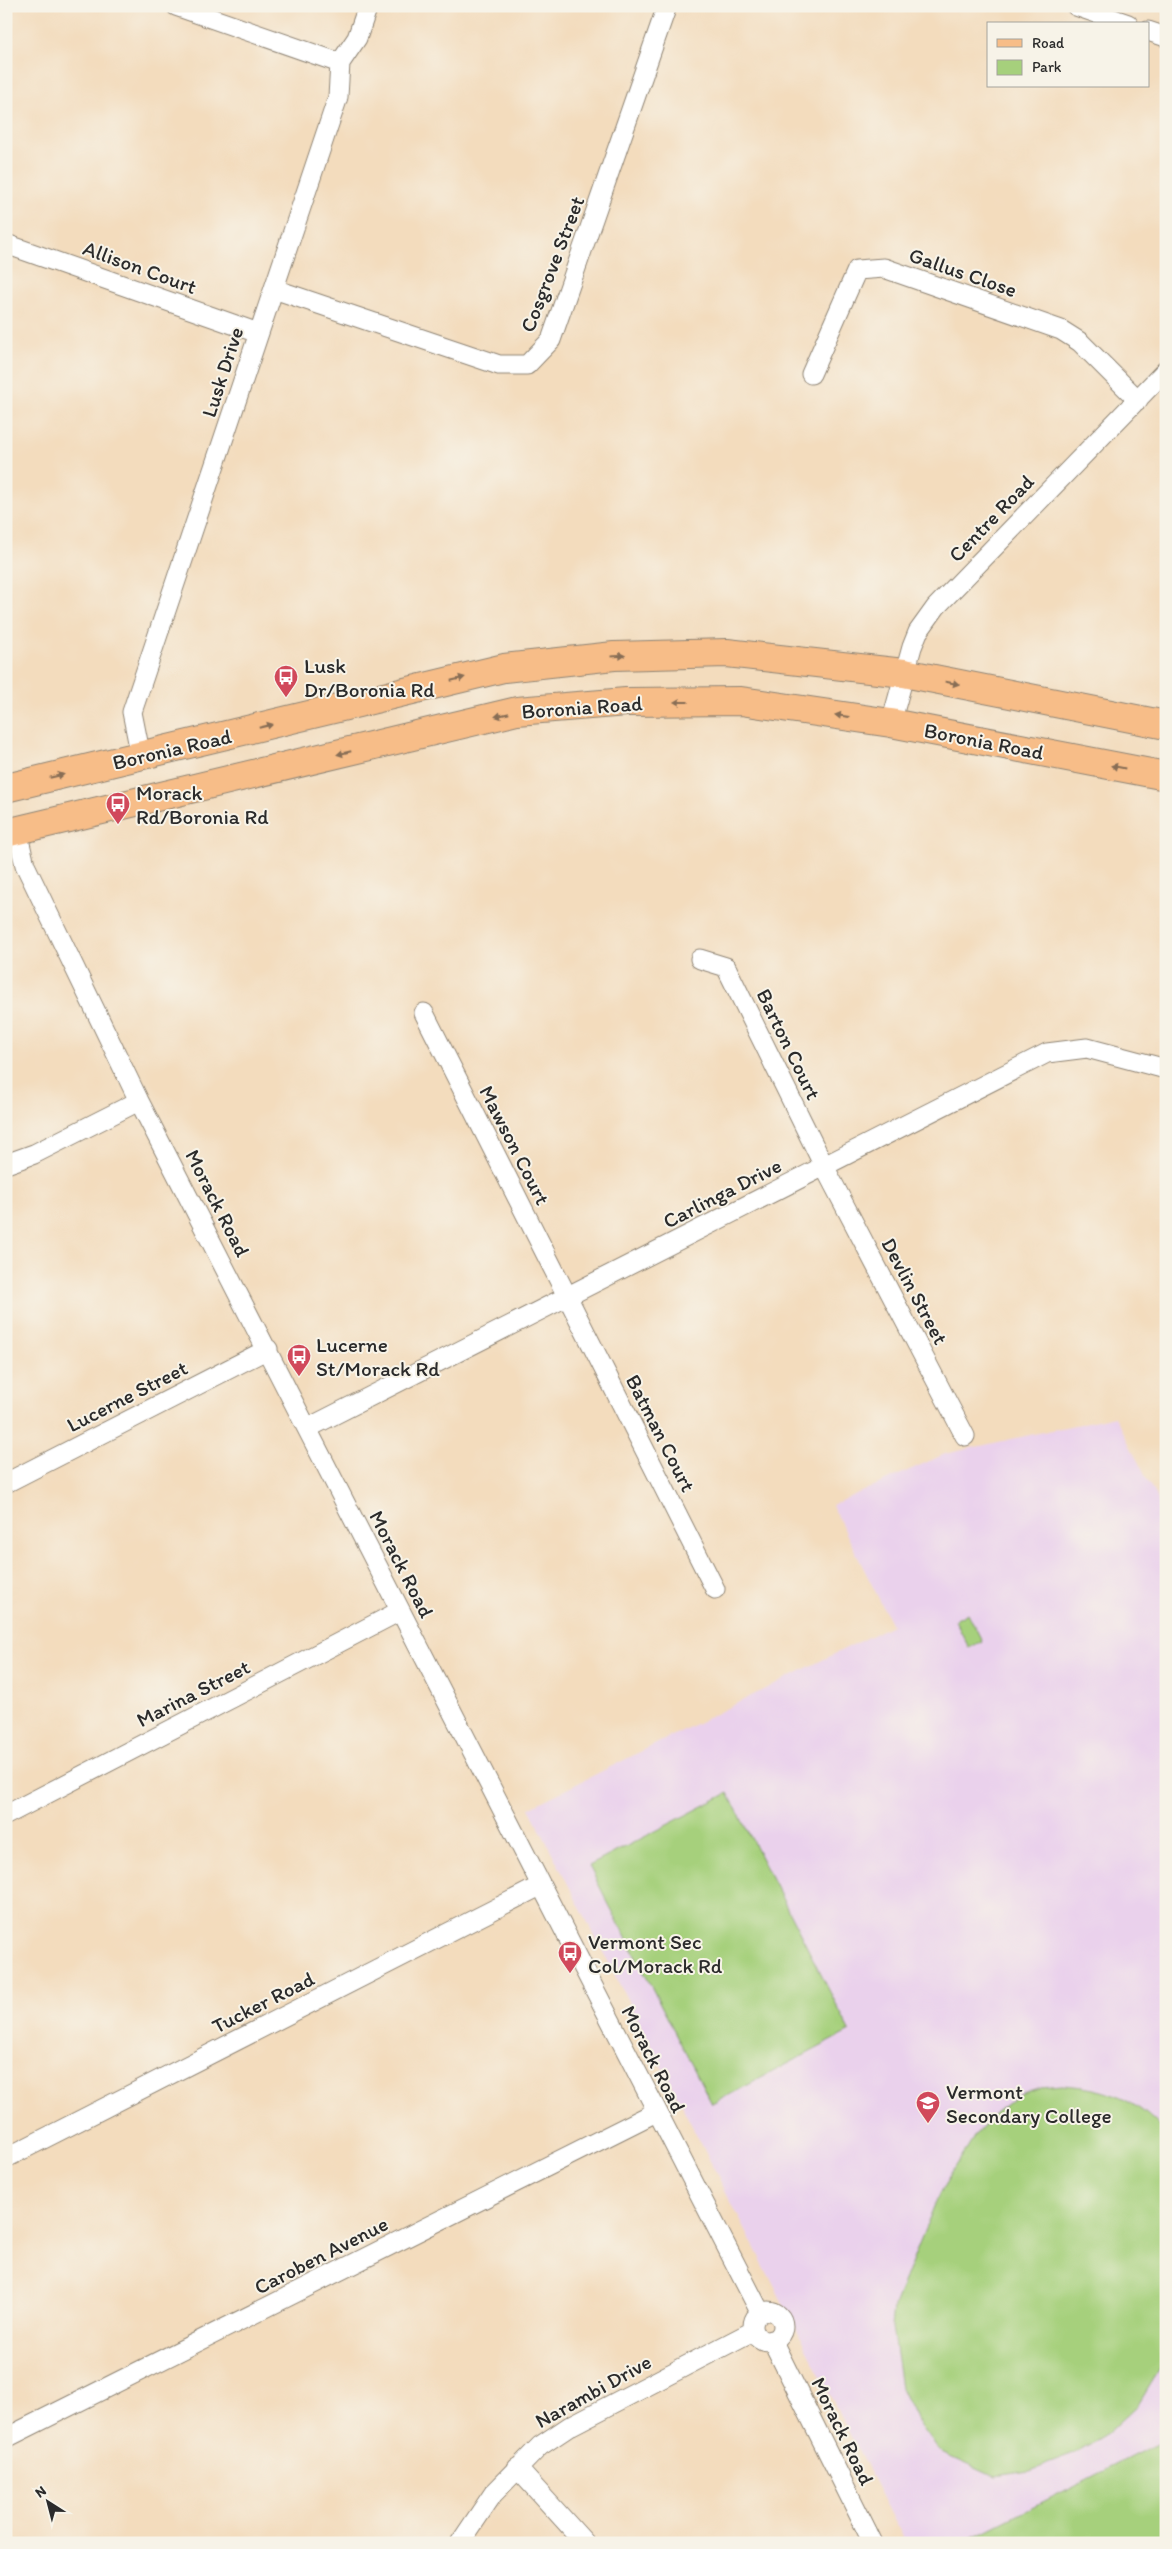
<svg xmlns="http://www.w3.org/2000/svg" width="1172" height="2549" viewBox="0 0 1172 2549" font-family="Itim,sans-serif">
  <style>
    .built { fill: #ead1ec }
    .green { fill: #a6d07c; stroke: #687e54 }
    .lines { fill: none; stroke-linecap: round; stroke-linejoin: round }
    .minor-casing { stroke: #8f8474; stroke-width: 21 }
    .primary-casing { stroke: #8f8474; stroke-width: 30 }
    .minor { stroke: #fff; stroke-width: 19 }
    .primary { stroke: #f7bd88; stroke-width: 28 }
    .oneway { fill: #876d55 }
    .labels { text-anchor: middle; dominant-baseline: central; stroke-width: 4; stroke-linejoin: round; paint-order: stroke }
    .street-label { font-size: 21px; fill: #2b2b2b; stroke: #f7f3e8 }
    .poi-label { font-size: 21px; fill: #2b2b2b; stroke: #f7f3e8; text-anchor: start }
  </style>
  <rect width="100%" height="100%" fill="#f7f3e8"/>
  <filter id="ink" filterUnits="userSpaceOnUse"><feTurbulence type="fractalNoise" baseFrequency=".02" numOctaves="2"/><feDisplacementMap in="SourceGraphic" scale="10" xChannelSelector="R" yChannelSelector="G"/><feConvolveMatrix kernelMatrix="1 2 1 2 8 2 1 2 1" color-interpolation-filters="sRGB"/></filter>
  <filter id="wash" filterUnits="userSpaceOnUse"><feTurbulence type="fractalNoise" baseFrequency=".0096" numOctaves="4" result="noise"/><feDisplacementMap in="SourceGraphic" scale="20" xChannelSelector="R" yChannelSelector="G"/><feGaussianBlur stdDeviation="1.12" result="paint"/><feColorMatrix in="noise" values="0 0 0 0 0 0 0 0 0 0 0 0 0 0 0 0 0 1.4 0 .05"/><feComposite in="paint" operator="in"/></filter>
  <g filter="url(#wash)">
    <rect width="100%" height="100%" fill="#f3dcbd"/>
    <path class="built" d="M 1115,1416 L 1166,1517 L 1166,2439 L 962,2543 L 906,2543 L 529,1808 L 892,1625 L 832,1505 L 945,1454 Z"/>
    <path class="green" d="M 968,1613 L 982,1641 L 969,1648 L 955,1620 Z
      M 728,1793 L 850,2031 L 712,2104 L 589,1866 Z
      M 1062,2085 C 1107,2088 1136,2099 1166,2133 L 1166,2359 L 1138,2405 L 1107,2434 L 1074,2454 L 1029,2471 L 995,2476 L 938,2450 L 916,2419 L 901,2388 L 892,2327 L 894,2306 L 939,2194 L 975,2135 L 995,2113 L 1020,2094 L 1041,2087 Z
      M 1166,2439 L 1166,2543 L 962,2543 Z"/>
  </g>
  <g filter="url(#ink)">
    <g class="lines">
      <defs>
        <path id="minor" d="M 176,6 L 340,63
          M 1076,6 L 1128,24
          M 1148,31 L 1166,37
          M 6,244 L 258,333
          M 274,289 L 499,365 L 527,365 L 551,340 L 667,6
          M 811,374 L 857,270 L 884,268 L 1061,330 L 1080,342 L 1138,400
          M 891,723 L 912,647 L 918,632 L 936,607 L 1166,370
          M 141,757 L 132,712 L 338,97 L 340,63 L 357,38 L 368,6
          M 17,831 L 25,865 L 139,1101 L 760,2312
          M 700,959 L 726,967 L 824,1166 L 965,1436
          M 424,1013 L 715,1589
          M 6,1164 L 34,1154 L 139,1101
          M 308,1428 L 1047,1053 L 1087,1048 L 1166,1069
          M 6,1483 L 268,1349
          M 6,1815 L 400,1611
          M 6,2158 L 540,1886
          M753 2326a15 15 0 1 1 30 0a15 15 0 1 1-30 0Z
          M 772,2340 L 873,2543
          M 6,2438 L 656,2112
          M 517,2468 L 585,2543
          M 460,2543 L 493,2494 L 540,2446 L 570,2426 L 753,2331"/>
        <path id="primary" d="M 6,788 L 504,668 L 614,656 L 727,653 L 904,673 L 1166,725
          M 6,833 L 517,711 L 626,702 L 741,701 L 891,723 L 1166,776"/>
      </defs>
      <use href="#minor" class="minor-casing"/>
      <use href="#primary" class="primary-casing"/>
      <use href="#minor" class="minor"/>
      <use href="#primary" class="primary"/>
    </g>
    <defs><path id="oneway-solid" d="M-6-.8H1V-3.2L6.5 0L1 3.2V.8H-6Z" transform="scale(1.25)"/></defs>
    <g class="oneway">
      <use href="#oneway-solid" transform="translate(618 656) rotate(-3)"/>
      <use href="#oneway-solid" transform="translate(458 679) rotate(-14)"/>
      <use href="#oneway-solid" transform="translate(952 683) rotate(11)"/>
      <use href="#oneway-solid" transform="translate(681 702) rotate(180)"/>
      <use href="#oneway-solid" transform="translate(502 715) rotate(167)"/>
      <use href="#oneway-solid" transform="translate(842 716) rotate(-172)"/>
      <use href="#oneway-solid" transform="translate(266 726) rotate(-14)"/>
      <use href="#oneway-solid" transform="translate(344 753) rotate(167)"/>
      <use href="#oneway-solid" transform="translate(1118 767) rotate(-169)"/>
      <use href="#oneway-solid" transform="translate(57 776) rotate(-13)"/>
    </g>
  </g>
  <defs>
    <symbol id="bus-pin" viewBox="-11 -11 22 30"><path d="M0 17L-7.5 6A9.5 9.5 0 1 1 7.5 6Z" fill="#d1495b" stroke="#f7f3e8"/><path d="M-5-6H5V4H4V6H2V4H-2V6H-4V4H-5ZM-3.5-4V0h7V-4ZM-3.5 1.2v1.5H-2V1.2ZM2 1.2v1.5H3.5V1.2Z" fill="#fff"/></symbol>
    <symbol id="school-pin" viewBox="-11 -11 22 30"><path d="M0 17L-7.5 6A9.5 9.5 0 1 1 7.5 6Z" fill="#d1495b" stroke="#f7f3e8"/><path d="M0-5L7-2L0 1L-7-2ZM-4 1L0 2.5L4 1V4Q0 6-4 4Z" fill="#fff"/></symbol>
  </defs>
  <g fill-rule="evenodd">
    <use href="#bus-pin" x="272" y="663" width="28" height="38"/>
    <use href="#bus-pin" x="104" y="790" width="28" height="38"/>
    <use href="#bus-pin" x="285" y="1342" width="28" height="38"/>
    <use href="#bus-pin" x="556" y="1939" width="28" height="38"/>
    <use href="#school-pin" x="914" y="2089" width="28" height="38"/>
  </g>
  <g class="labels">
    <g class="street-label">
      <text transform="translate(552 264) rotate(-69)">Cosgrove Street</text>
      <text transform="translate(140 267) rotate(20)">Allison Court</text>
      <text transform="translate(963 272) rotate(19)">Gallus Close</text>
      <text transform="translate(222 372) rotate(-72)">Lusk Drive</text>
      <text transform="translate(991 518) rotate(-46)">Centre Road</text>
      <text transform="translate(582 707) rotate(-4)">Boronia Road</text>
      <text transform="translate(984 741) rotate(11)">Boronia Road</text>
      <text transform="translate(172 749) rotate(-13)">Boronia Road</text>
      <text transform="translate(789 1044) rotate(64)">Barton Court</text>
      <text transform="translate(515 1145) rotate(63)">Mawson Court</text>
      <text transform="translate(722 1193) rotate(-27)">Carlinga Drive</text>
      <text transform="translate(218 1203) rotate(63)">Morack Road</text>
      <text transform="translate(915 1291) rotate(62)">Devlin Street</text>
      <text transform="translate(127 1396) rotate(-27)">Lucerne Street</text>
      <text transform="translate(661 1433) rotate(63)">Batman Court</text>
      <text transform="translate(402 1564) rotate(63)">Morack Road</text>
      <text transform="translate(193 1693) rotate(-27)">Marina Street</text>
      <text transform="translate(263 2002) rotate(-27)">Tucker Road</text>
      <text transform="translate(654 2059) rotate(63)">Morack Road</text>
      <text transform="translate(321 2255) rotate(-27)">Caroben Avenue</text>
      <text transform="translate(593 2391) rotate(-29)">Narambi Drive</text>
      <text transform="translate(843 2431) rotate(64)">Morack Road</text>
    </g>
    <g class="poi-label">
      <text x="304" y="665">Lusk<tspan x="304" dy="24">Dr/Boronia Rd</tspan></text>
      <text x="136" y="792">Morack<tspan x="136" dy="24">Rd/Boronia Rd</tspan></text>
      <text x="316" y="1344">Lucerne<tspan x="316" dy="24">St/Morack Rd</tspan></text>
      <text x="588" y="1941">Vermont Sec<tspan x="588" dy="24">Col/Morack Rd</tspan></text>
      <text x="946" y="2091">Vermont<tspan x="946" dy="24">Secondary College</tspan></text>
    </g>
  </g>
  <rect width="1172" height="2549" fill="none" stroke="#f7f3e8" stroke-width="25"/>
  <rect x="987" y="22" width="162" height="65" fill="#f7f3e8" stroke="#a5a39c"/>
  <rect x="997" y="39" width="25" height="8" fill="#f7bd88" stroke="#a5a39c"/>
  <text x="1032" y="48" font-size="15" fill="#2b2b2b">Road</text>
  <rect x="997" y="60" width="25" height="15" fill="#a6d07c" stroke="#a5a39c"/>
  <text x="1032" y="72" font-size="15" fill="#2b2b2b">Park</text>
  <g transform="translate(48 2502) rotate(324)" stroke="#f7f3e8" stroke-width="4" paint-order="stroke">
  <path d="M0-4L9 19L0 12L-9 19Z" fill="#2b2b2b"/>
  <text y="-8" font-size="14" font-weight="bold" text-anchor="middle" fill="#2b2b2b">N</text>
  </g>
</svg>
